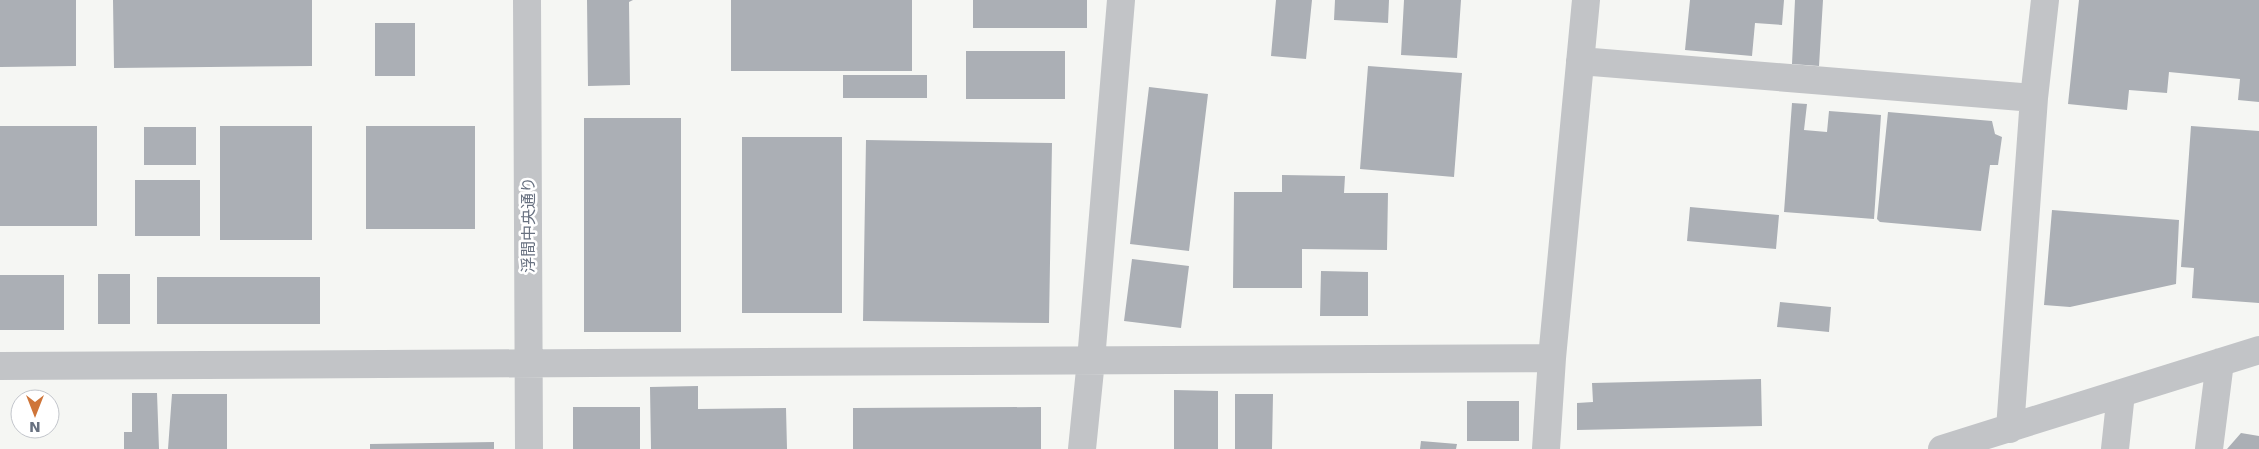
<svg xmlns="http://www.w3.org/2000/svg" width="2259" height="449" viewBox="0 0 2259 449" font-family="'DejaVu Sans','Noto Sans JP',sans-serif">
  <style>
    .building { fill: #abafb5 }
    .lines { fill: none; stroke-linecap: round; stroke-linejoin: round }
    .minor { stroke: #c2c4c7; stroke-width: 28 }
    .labels { text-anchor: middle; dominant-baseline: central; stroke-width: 5; stroke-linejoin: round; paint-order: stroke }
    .street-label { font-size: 16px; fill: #687180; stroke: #fff }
  </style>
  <rect width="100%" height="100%" fill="#f5f6f3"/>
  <path class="building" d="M 0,0 L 76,0 L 76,66 L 0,67 Z
    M 113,0 L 312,0 L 312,66 L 114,68 Z
    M 587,0 L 633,0 L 629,2 L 630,85 L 588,86 Z
    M 731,0 L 912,0 L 912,71 L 731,71 Z
    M 973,0 L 1087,0 L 1087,28 L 973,28 Z
    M 1276,0 L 1312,0 L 1306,59 L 1271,56 Z
    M 1335,0 L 1389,0 L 1388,23 L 1334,20 Z
    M 1404,0 L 1461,0 L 1457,58 L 1401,55 Z
    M 1690,0 L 1784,0 L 1782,25 L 1755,23 L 1752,56 L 1685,50 Z
    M 1795,0 L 1823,0 L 1819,66 L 1792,64 Z
    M 2079,0 L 2259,0 L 2259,102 L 2238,100 L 2240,79 L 2169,72 L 2167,93 L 2129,90 L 2127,110 L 2068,104 Z
    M 375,23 L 415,23 L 415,76 L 375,76 Z
    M 966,51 L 1065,51 L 1065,99 L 966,99 Z
    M 1368,66 L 1462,73 L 1454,177 L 1360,169 Z
    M 843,75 L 927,75 L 927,98 L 843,98 Z
    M 1149,87 L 1208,94 L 1189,251 L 1130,244 Z
    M 1792,103 L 1807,104 L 1804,130 L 1827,132 L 1829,111 L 1881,115 L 1874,219 L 1784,212 Z
    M 1888,112 L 1992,121 L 1995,134 L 2002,137 L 1998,165 L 1990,165 L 1981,231 L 1880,222 L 1877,219 Z
    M 584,118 L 681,118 L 681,332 L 584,332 Z
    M 0,126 L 97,126 L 97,226 L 0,226 Z
    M 220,126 L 312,126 L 312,240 L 220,240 Z
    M 366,126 L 475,126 L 475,229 L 366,229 Z
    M 2191,126 L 2259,131 L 2259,303 L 2192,298 L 2194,268 L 2181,267 Z
    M 144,127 L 196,127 L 196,165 L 144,165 Z
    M 742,137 L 842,137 L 842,313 L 742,313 Z
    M 866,140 L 1052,143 L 1049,323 L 863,321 Z
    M 1282,175 L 1345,176 L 1344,193 L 1388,193 L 1387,250 L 1302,249 L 1302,288 L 1233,288 L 1234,192 L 1282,192 Z
    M 135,180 L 200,180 L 200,236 L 135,236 Z
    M 1690,207 L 1779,215 L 1776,249 L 1687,241 Z
    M 2052,210 L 2179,220 L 2176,284 L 2070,307 L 2044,305 Z
    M 1132,259 L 1189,266 L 1181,328 L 1124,321 Z
    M 1321,271 L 1368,272 L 1368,316 L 1320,316 Z
    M 98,274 L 130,274 L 130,324 L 98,324 Z
    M 0,275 L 64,275 L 64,330 L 0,330 Z
    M 157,277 L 320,277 L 320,324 L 157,324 Z
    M 1780,302 L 1831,307 L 1829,332 L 1777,327 Z
    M 1761,379 L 1762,426 L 1577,430 L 1577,403 L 1593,402 L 1592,383 Z
    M 698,386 L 698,409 L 786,408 L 787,449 L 651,449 L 650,387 Z
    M 1174,390 L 1218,391 L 1218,449 L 1174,449 Z
    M 132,393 L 157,393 L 159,449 L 124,449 L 124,432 L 132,432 Z
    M 172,394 L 227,394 L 227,449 L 168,449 Z
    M 1235,394 L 1273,394 L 1272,449 L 1235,449 Z
    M 1467,401 L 1519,401 L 1519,441 L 1467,441 Z
    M 573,407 L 640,407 L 640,449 L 573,449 Z
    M 1041,407 L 1041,449 L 853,449 L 853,408 Z
    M 2241,433 L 2259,436 L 2259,449 L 2227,449 Z
    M 1421,441 L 1457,444 L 1456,449 L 1420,449 Z
    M 494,442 L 494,449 L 370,449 L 370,444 Z"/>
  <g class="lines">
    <path class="minor" d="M 527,0 L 529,449
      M 1580,61 L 2034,98
      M 0,366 L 1552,358
      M 2010,429 L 2034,98 L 2045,0
      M 1082,449 L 1091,360 L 1121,0
      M 1546,449 L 1552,358 L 1586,0
      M 1942,449 L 2259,350
      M 2115,449 L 2121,393
      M 2209,449 L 2220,362"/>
  </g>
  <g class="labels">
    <g class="street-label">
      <text transform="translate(528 225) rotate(-90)">浮間中央通り</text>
    </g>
  </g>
  <g transform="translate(35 414) rotate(180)"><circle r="24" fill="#ffffff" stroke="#c3c6cc"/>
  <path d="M0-4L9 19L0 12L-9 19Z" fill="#cf7539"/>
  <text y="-8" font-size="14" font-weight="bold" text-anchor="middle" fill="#687180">N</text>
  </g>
</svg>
